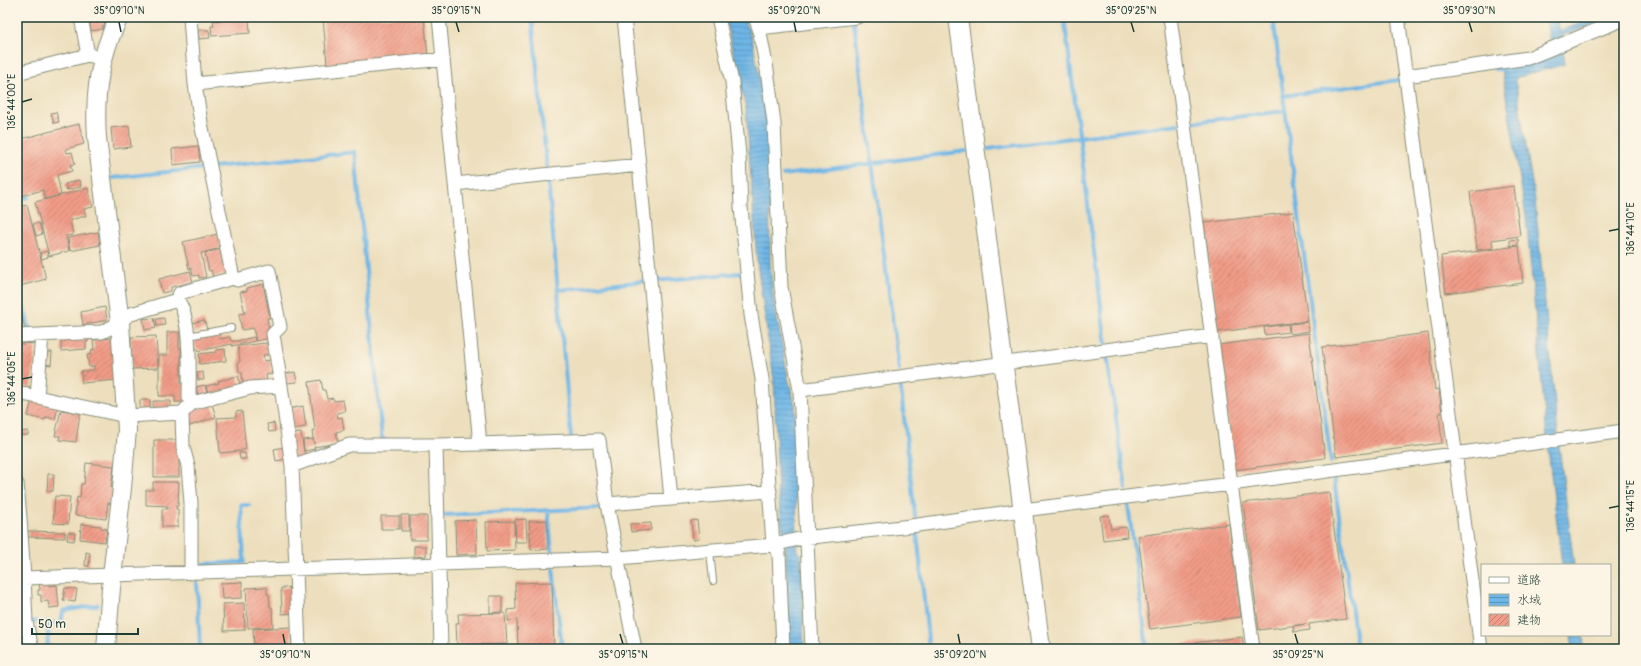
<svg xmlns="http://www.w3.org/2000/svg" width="1641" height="666" viewBox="0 0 1641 666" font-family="Pangolin,'Klee One',sans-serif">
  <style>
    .water { fill: url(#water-rules); stroke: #467a8d }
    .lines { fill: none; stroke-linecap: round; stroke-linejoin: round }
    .stream { stroke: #6eb6e6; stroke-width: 4 }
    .building { fill: url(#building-hatch) }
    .lane-casing { stroke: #868e78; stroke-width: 8 }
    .street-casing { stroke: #868e78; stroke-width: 15 }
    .secondary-casing { stroke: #868e78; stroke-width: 20 }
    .lane { stroke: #fff; stroke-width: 6 }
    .street { stroke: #fff; stroke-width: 13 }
    .secondary { stroke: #fff; stroke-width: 18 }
    .ticks { fill: none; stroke: #1f3d34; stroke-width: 1.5 }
    .neatline { fill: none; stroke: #1f3d34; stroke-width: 1.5 }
    .ticks-label { font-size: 10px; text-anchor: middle; fill: #1f3d34 }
  </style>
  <defs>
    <pattern id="water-rules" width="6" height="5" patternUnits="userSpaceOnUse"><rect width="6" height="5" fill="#6eb6e6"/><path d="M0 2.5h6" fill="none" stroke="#5a95bb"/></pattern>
    <pattern id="building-hatch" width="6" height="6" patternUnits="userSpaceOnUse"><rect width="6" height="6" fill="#f19c88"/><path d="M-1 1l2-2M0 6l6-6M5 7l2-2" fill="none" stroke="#c38070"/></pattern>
  </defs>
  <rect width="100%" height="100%" fill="#fcf5e5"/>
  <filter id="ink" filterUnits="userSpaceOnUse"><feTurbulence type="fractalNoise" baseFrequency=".025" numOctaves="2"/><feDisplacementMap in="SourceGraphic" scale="8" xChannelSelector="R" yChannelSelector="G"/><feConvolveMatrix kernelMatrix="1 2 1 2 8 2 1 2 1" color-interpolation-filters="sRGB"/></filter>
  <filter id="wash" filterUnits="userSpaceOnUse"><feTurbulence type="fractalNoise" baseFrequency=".012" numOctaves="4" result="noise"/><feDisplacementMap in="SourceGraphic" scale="16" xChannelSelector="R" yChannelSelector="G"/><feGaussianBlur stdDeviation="0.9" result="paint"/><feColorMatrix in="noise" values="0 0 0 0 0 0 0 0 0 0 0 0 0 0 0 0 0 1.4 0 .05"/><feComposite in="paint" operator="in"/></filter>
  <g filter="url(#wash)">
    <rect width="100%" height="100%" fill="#eddfbd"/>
    <path class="water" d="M 725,17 L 744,17 L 753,43 L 769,127 L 770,265 L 773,297 L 788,378 L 795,404 L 797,551 L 801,554 L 804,649 L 790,649 L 786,553 L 778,495 L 774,380 L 757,262 L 746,109 Z
      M 1545,17 L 1556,17 L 1560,31 L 1598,17 L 1613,17 L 1561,36 L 1565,64 L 1515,78 L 1535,201 L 1559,446 L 1574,565 L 1562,565 L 1548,448 L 1526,216 L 1502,71 L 1551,57 L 1551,45 Z
      M 1571,635 L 1583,635 L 1584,649 L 1573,649 Z"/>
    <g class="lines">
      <path class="stream" d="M 532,17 L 547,170
        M 1064,17 L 1106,345
        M 1273,17 L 1331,462
        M 854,23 L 899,370
        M 1495,69 L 1510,70
        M 1283,96 L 1398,80
        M 1187,123 L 1285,111
        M 988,149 L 1178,124
        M 214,167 L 355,152 L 382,440 L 386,440
        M 783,175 L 966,151
        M 112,178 L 205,168
        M 548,180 L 571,437
        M 17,200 L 28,197
        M 17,281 L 30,331
        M 655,281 L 740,273
        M 558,290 L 646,281
        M 1107,355 L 1126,489
        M 900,381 L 915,517
        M 1334,479 L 1357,649
        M 1128,504 L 1147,649
        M 548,510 L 552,552
        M 442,515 L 602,508
        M 917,533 L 929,649
        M 204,564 L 244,562 L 241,505 L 249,505
        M 553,568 L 562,649
        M 197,581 L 200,649
        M 31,621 L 61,624 L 63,611 L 98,605
        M 47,649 L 49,622"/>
    </g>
    <g id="blocks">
      <path class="building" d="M 89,17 L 106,17 L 107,22 L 104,22 L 105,25 L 102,26 L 103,29 L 91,31 Z
        M 221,17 L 249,17 L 250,33 L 212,36 L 211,26 L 214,26 L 213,21 L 222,20 Z
        M 323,17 L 424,17 L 428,56 L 327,65 Z
        M 198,30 L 209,30 L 210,38 L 199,39 Z
        M 56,112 L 59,122 L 54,123 L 51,113 Z
        M 79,124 L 84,144 L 66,149 L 67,153 L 72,152 L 75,164 L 70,165 L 72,171 L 57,175 L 61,195 L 45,199 L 43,190 L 17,197 L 17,140 Z
        M 129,126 L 131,147 L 113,149 L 111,128 Z
        M 198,146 L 200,162 L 173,165 L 172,149 Z
        M 79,180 L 81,187 L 67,190 L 65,184 Z
        M 1514,186 L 1520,236 L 1492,240 L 1493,248 L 1477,250 L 1470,192 Z
        M 88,188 L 93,207 L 84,209 L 86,216 L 70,220 L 73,235 L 66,236 L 69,251 L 49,256 L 35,202 Z
        M 27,205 L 46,279 L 20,286 L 17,274 L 17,207 Z
        M 1293,212 L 1308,321 L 1218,332 L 1204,223 Z
        M 39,223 L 42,234 L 36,236 L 33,224 Z
        M 98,232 L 100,245 L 70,251 L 68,238 Z
        M 218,234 L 221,248 L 201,253 L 206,277 L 199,278 L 199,275 L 193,276 L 191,268 L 189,269 L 183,242 Z
        M 1518,239 L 1518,245 L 1510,246 L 1510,240 Z
        M 1519,246 L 1523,283 L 1446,293 L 1441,256 Z
        M 221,249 L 227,274 L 213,277 L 211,270 L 209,271 L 205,253 Z
        M 47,251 L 48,257 L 42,259 L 40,253 Z
        M 190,271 L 193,282 L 171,287 L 171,291 L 162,293 L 159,279 Z
        M 263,284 L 270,318 L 267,318 L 270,338 L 256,341 L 253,328 L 242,330 L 239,314 L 245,313 L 240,292 L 247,291 L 247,288 Z
        M 105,307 L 107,320 L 83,325 L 81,312 Z
        M 21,312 L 25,329 L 17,331 L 17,313 Z
        M 154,318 L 156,328 L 145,330 L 143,319 Z
        M 164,318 L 165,325 L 157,326 L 156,319 Z
        M 204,320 L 207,329 L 194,332 L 192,323 Z
        M 1308,322 L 1309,331 L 1290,334 L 1289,324 Z
        M 1288,324 L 1289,332 L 1265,335 L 1264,327 Z
        M 167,332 L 179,332 L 179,348 L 181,348 L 181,384 L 185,384 L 185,402 L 175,402 L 175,396 L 159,396 L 159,355 L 167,355 Z
        M 219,333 L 220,339 L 230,337 L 231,341 L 237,341 L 254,337 L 255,341 L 232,346 L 232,344 L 199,351 L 198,349 L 196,349 L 194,338 Z
        M 1309,333 L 1325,458 L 1234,470 L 1218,345 Z
        M 1428,333 L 1435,390 L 1439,389 L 1442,413 L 1439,413 L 1442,443 L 1336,457 L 1322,347 Z
        M 156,336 L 158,368 L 132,369 L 131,337 Z
        M 88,338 L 88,342 L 86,342 L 86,349 L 61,351 L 61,340 Z
        M 113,338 L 118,380 L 82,383 L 81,371 L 94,370 L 94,366 L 89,367 L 87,355 L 92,354 L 91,350 L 94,350 L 93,340 Z
        M 24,343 L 36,344 L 32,387 L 17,386 L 17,344 L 24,344 Z
        M 267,343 L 268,355 L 263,355 L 264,361 L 271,360 L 272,374 L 266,375 L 267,382 L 243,385 L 242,372 L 239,372 L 238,362 L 240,361 L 238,346 Z
        M 225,349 L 226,361 L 200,364 L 199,354 L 216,352 L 216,350 Z
        M 44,352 L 52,352 L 51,365 L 43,364 Z
        M 203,372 L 204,380 L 198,380 L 197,373 Z
        M 295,372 L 297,382 L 287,383 L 285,374 Z
        M 238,376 L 241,387 L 209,396 L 206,386 L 219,383 L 218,381 Z
        M 321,380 L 323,390 L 325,390 L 327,399 L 333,398 L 334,401 L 343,400 L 345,411 L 337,413 L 338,418 L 342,417 L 344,430 L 336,432 L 338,443 L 314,447 L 315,449 L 304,451 L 303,440 L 313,439 L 314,444 L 312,431 L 315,430 L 309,382 Z
        M 205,385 L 208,396 L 199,398 L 196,387 Z
        M 32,399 L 58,406 L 55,419 L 46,417 L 45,420 L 28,416 Z
        M 140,400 L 150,400 L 150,410 L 140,410 Z
        M 153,401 L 171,401 L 171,410 L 153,410 Z
        M 212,404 L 216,417 L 190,426 L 186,412 Z
        M 303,406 L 306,427 L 293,429 L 288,409 Z
        M 61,410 L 80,413 L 76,442 L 59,440 L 60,436 L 55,436 Z
        M 242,411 L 246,449 L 242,450 L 242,451 L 220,453 L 217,418 L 236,417 L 236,412 Z
        M 274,423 L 275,431 L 269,432 L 267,424 Z
        M 28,431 L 28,435 L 17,436 L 17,432 Z
        M 301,433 L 305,458 L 294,460 L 290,434 Z
        M 154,440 L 179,440 L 179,477 L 154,477 Z
        M 284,447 L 286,459 L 276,461 L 274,449 Z
        M 239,453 L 245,453 L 246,459 L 240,459 Z
        M 86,463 L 114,466 L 111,488 L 116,488 L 114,504 L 108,503 L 106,519 L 75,515 L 77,497 L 80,498 L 81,484 L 84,484 Z
        M 48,474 L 54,474 L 53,491 L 47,491 Z
        M 153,482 L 179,482 L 178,506 L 176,506 L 176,509 L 178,509 L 178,527 L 162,527 L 162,509 L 168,509 L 168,506 L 146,505 L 146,490 L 153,490 Z
        M 1329,492 L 1346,619 L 1309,624 L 1310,630 L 1294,632 L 1293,626 L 1306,624 L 1259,630 L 1243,503 Z
        M 55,496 L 70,497 L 68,524 L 53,523 Z
        M 401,515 L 409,515 L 409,531 L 401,531 Z
        M 1109,515 L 1111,529 L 1126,527 L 1127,537 L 1103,540 L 1100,516 Z
        M 381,516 L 399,516 L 399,529 L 381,529 Z
        M 410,516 L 427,516 L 427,540 L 410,540 Z
        M 526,519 L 527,542 L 516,542 L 515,520 Z
        M 476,520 L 477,554 L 456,555 L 455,521 Z
        M 547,520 L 548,549 L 531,550 L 529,521 Z
        M 697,520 L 699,539 L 693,540 L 691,521 Z
        M 514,521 L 515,550 L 487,551 L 486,522 Z
        M 651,523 L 651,530 L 631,532 L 630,524 Z
        M 81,524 L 101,526 L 101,528 L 107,529 L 105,542 L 80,539 Z
        M 1229,524 L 1241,617 L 1150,629 L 1138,536 Z
        M 28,531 L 65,532 L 65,538 L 28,537 Z
        M 68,532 L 75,533 L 74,541 L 67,540 Z
        M 414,546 L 426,546 L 426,556 L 414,557 Z
        M 86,552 L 90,553 L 89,566 L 85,566 Z
        M 242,582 L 242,598 L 222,599 L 221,583 Z
        M 552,582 L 554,649 L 518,649 L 517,620 L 508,621 L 508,610 L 516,609 L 515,583 Z
        M 39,583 L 49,583 L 49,586 L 57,585 L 59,607 L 49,608 L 48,601 L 41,602 L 41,595 L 38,595 L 38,590 L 40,590 Z
        M 267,587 L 267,594 L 269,594 L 270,607 L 272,607 L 273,627 L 248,628 L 246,588 Z
        M 293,587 L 294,613 L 282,614 L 281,588 Z
        M 65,588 L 77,589 L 75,602 L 63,600 Z
        M 490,596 L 502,596 L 502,612 L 490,613 Z
        M 244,603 L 245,630 L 224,631 L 223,604 Z
        M 505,613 L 507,644 L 457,645 L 456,623 L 459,623 L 458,614 Z
        M 291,627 L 292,649 L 254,649 L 253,629 Z
        M 1242,637 L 1244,649 L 1153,649 L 1153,648 Z"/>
    </g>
  </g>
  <g filter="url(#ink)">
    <use href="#blocks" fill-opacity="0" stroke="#868e78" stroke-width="1"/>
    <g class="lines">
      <defs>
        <path id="lane" d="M 188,336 L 231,328
          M 710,550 L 713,581"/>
        <path id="street" d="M 81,17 L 88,55 L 96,57
          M 190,17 L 195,84 L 443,59
          M 439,17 L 480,444 L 436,445 L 441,649
          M 624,17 L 639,165
          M 718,17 L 732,82 L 739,155 L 741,207 L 751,315 L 762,379 L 773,545 L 779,553 L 783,649
          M 755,17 L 759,28 L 857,17
          M 1170,17 L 1231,484 L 1624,431
          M 1398,17 L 1481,649
          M 759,28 L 767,70 L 774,123 L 781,287 L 800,390 L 1212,336
          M 17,73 L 88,55
          M 1406,76 L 1528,58 L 1624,19
          M 455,184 L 639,165 L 671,499 L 770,491
          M 177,300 C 192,315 189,376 189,398 L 192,403
          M 17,336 L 102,332 L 120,323 L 128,315 L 177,300 L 180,293 L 233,278 L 201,123 L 195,84
          M 281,386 L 292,466 L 299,649
          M 800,390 L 812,649
          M 37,397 L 42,335
          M 17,402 L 18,396 L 23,394 L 126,416 L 182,413 L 192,403 L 250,388 L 281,386 L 273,334 L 280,327 L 269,271 L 237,280 L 233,278
          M 182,413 L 183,447 L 188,466 L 191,503 L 191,573
          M 480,444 L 599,440 L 607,504
          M 292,466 L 349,445 L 436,445
          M 17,484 L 20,518
          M 17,518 L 20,518 L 24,578 L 618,558 L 773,545 L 803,538 L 911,526 L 1023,510 L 1231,484 L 1253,649
          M 24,578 L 26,622 L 32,649
          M 635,649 L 607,504 L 671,499"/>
        <path id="secondary" d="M 958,17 L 1041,649
          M 106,649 L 112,576 L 122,488 L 127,430 L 120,323 L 97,138 C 94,94 99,57 119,17"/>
      </defs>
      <use href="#lane" class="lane-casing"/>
      <use href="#street" class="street-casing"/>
      <use href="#secondary" class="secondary-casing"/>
      <use href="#lane" class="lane"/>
      <use href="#street" class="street"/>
      <use href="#secondary" class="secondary"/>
    </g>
  </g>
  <path class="ticks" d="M 119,22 L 121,32M 456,22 L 459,32M 794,22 L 796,32M 1131,22 L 1134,32M 1469,22 L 1472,32M 22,102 L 32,99M 1609,231 L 1619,229M 22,379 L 32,377M 1609,508 L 1619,506M 283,634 L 285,644M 620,634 L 623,644M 958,634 L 960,644M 1295,634 L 1298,644"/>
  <rect width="1641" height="666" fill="none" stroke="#fcf5e5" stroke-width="44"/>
  <rect x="1481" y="564" width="130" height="72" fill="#fcf5e5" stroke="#a4ab9e"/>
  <rect x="1489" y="577" width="20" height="6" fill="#ffffff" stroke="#a4ab9e"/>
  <text x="1517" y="584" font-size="12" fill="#1f3d34">道路</text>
  <rect x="1489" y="594" width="20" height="12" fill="url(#water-rules)" stroke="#a4ab9e"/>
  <text x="1517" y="604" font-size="12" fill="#1f3d34">水域</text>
  <rect x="1489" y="614" width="20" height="12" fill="url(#building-hatch)" stroke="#a4ab9e"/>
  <text x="1517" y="624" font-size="12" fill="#1f3d34">建物</text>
  <path d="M32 628v6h106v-6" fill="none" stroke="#1f3d34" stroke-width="2"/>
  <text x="38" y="628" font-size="12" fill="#1f3d34" stroke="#fcf5e5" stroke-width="3" paint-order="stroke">50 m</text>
  <rect x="22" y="22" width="1597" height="622" class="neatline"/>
  <g class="ticks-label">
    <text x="119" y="14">35°09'10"N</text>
    <text x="456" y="14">35°09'15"N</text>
    <text x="794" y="14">35°09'20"N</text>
    <text x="1131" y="14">35°09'25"N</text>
    <text x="1469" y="14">35°09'30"N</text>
    <text transform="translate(11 102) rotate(-90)" y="4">136°44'00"E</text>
    <text transform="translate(1630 229) rotate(-90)" y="4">136°44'10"E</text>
    <text transform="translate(11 379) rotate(-90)" y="4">136°44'05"E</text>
    <text transform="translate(1630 506) rotate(-90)" y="4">136°44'15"E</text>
    <text x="285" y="658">35°09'10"N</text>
    <text x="623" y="658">35°09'15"N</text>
    <text x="960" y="658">35°09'20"N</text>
    <text x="1298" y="658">35°09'25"N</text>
  </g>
</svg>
